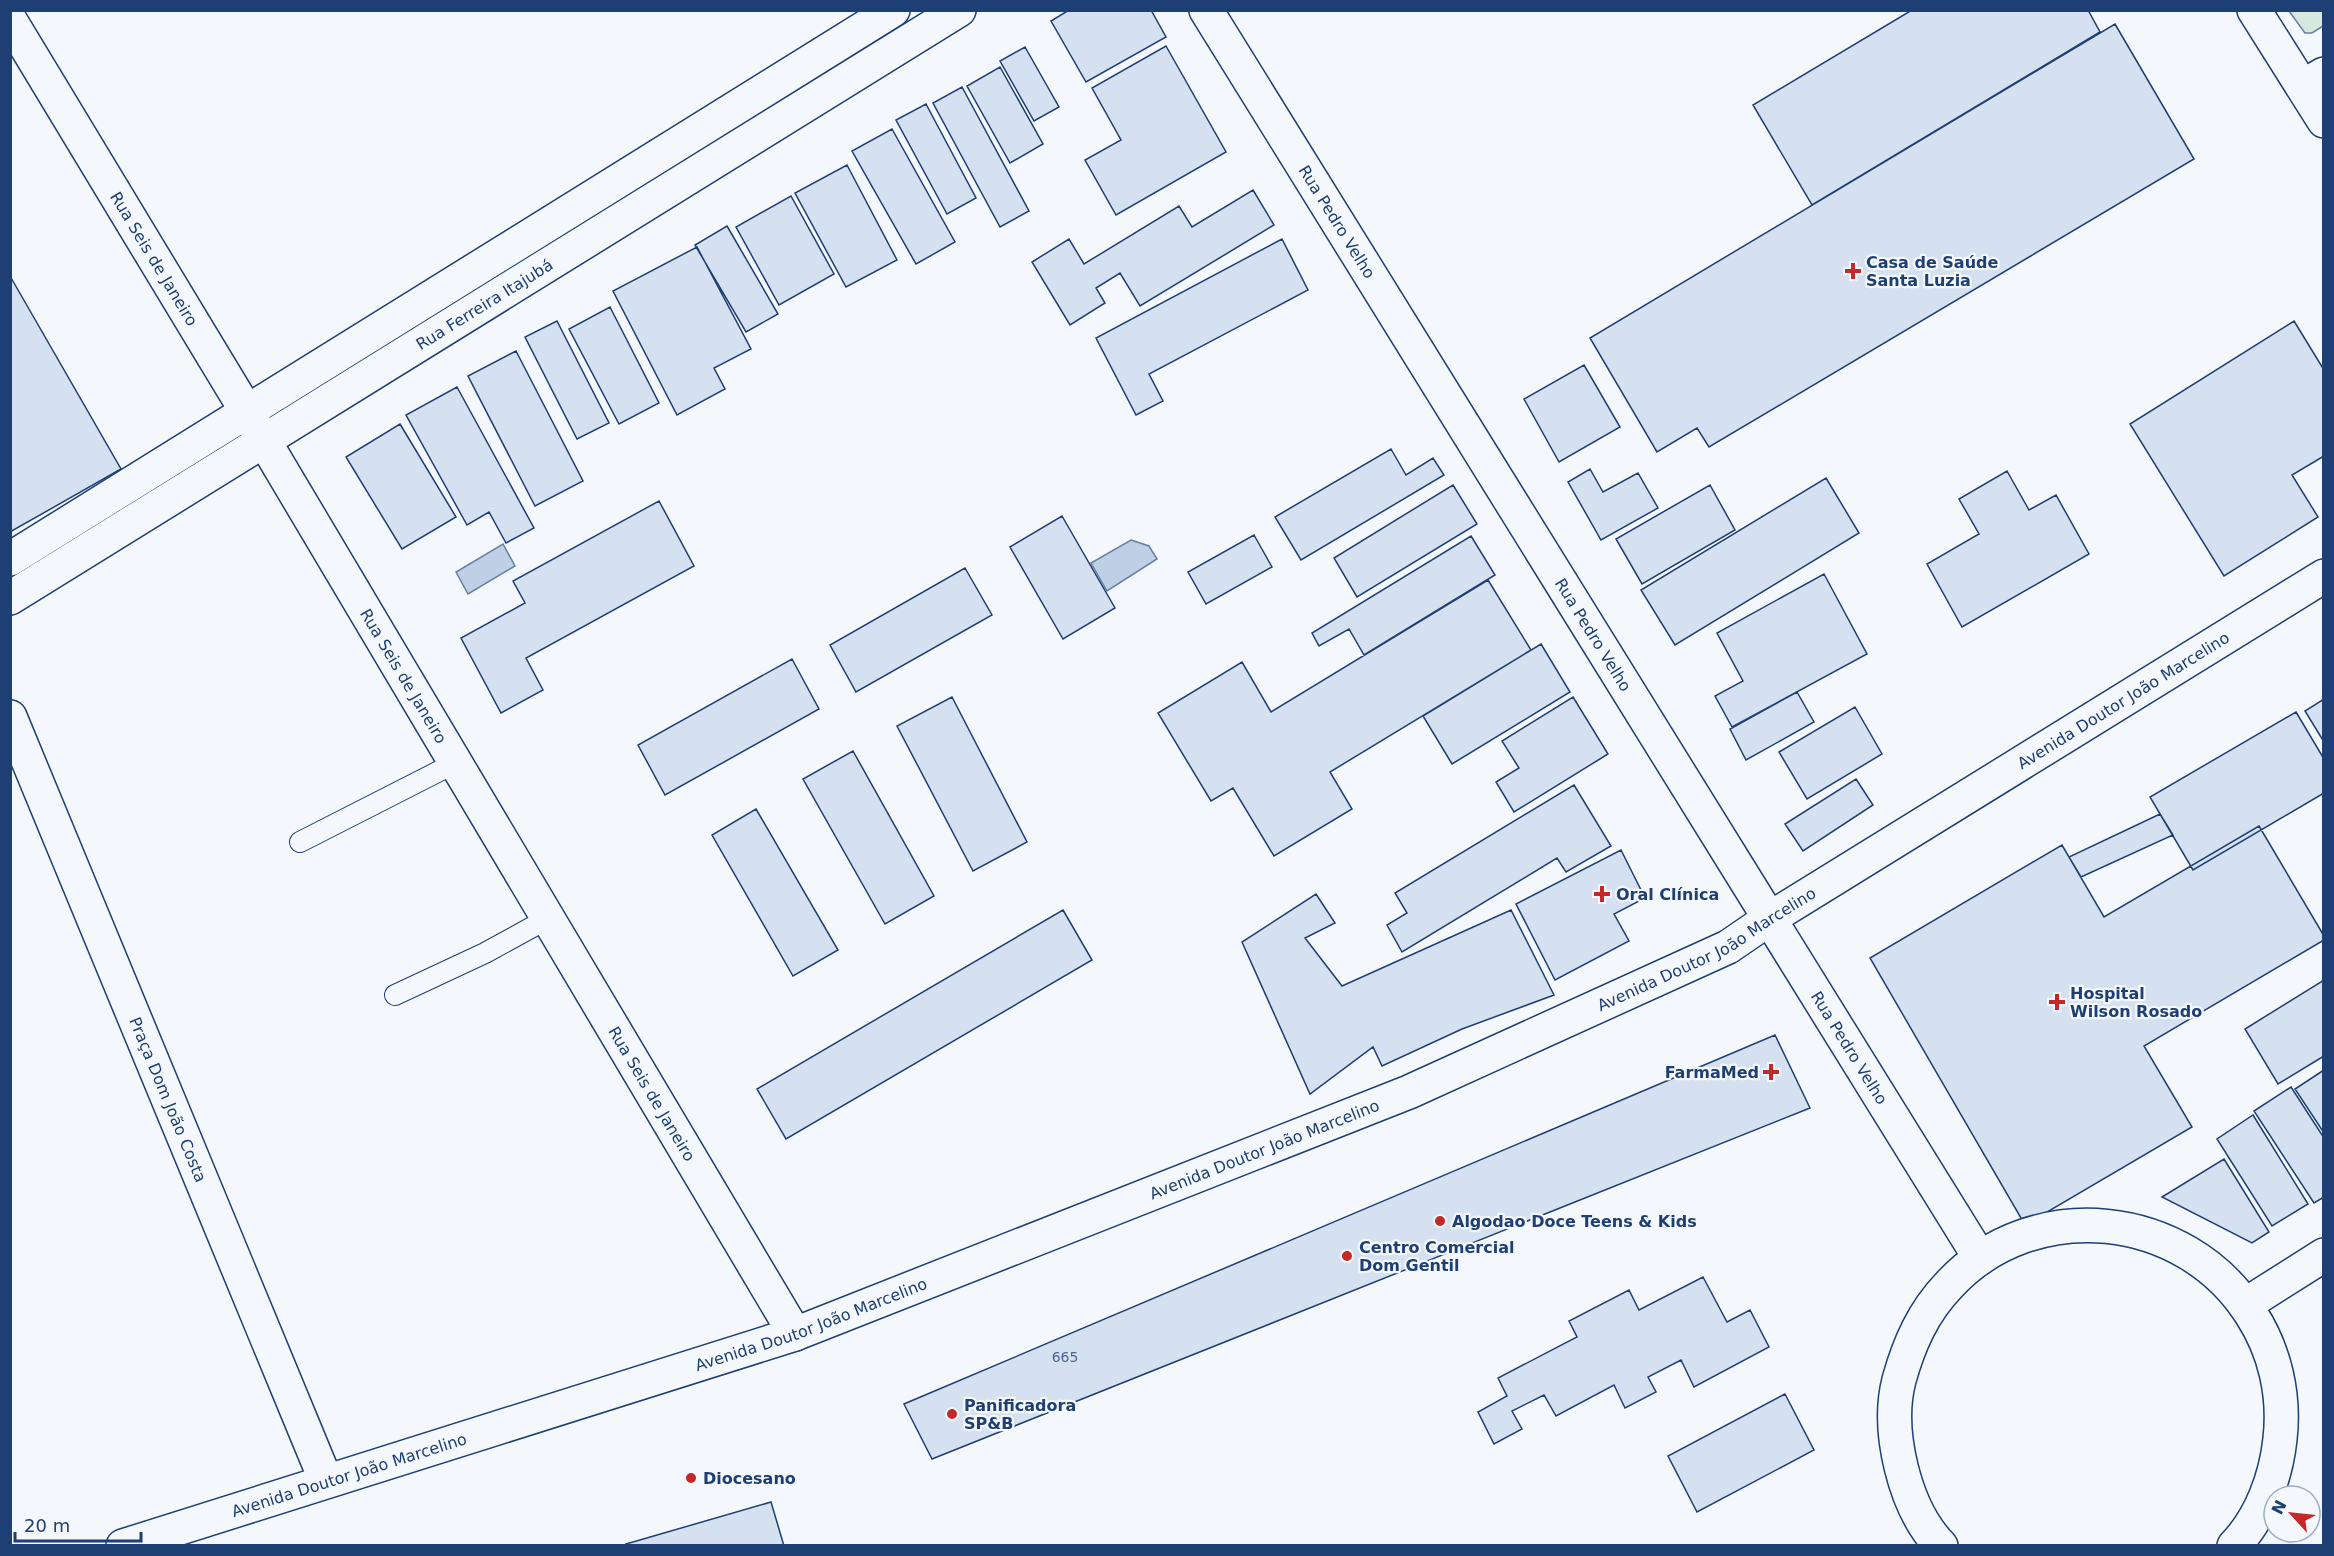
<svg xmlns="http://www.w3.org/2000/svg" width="2334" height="1556" viewBox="0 0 2334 1556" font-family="'DejaVu Sans',sans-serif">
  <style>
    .green { fill: #d7e8df; stroke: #687fa3; stroke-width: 1.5 }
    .water { fill: #bed0e5; stroke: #687fa3; stroke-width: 1.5 }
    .building { fill: #d5e0f0; stroke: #1d3f73; stroke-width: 1.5 }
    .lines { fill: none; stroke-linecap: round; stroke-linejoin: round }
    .service-casing { stroke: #1d3f73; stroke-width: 22 }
    .minor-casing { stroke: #1d3f73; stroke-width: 36 }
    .tertiary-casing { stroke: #1d3f73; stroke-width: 36 }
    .secondary-casing { stroke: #1d3f73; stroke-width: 36 }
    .service { stroke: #f4f7fb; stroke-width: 20 }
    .minor { stroke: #f4f7fb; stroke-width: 33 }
    .tertiary { stroke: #f4f7fb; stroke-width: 33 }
    .secondary { stroke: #f4f7fb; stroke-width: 33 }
    .poi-dot { fill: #c62828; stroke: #f4f7fb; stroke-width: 2 }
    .labels { text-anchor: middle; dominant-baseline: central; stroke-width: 4.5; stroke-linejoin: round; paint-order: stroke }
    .number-label { font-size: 14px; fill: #4b6792 }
    .street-label { font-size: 16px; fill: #1d3f73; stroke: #f4f7fb }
    .poi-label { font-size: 16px; font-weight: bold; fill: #1d3f73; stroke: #f4f7fb; text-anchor: start }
  </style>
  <rect width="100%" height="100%" fill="#f4f7fb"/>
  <path class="green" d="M 2289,11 L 2323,11 L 2323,26 L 2312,33 L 2305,33 Z"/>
  <path class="water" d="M 1131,540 L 1149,546 L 1157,559 L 1107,591 L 1091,563 Z
    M 503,544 L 515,566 L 468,594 L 456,572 Z"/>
  <path class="building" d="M 1069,10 L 1151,10 L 1166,37 L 1086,82 L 1051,21 Z
    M 1912,10 L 2088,10 L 2100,32 L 1812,205 L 1753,105 Z
    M 2115,24 L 2194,159 L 1709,447 L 1697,428 L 1657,452 L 1590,338 Z
    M 1166,46 L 1226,152 L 1116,215 L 1085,160 L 1121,140 L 1092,88 Z
    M 1025,47 L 1059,107 L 1034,121 L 1000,61 Z
    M 1000,67 L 1043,144 L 1010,163 L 967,86 Z
    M 962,87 L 1029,211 L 1000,227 L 933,103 Z
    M 926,104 L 976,198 L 947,214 L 896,120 Z
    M 892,129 L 955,242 L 916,264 L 852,151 Z
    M 847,165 L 897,260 L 846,287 L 795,193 Z
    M 1253,190 L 1274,225 L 1140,306 L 1120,273 L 1096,288 L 1105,303 L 1070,325 L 1032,262 L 1069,239 L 1084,264 L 1179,206 L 1192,227 Z
    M 791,196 L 834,274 L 779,305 L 736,227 Z
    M 727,226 L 778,314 L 746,332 L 695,245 Z
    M 1282,239 L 1308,290 L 1149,374 L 1163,401 L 1136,415 L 1096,338 Z
    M 697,247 L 751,349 L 714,368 L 725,389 L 677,415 L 613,291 Z
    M 10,276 L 121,469 L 10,532 Z
    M 610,307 L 659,403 L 619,424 L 569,329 Z
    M 557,321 L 609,423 L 577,439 L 525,337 Z
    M 2294,321 L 2324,370 L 2324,456 L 2292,475 L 2318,517 L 2224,576 L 2130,424 Z
    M 516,351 L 583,481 L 535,506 L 468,376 Z
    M 1584,365 L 1620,427 L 1559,462 L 1524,399 Z
    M 457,387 L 534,528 L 506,543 L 489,512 L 467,525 L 406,415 Z
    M 400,424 L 456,517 L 402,549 L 346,457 Z
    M 1391,449 L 1406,475 L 1433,458 L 1444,475 L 1301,560 L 1275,517 Z
    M 1590,469 L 1603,492 L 1638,473 L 1658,508 L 1601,540 L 1568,482 Z
    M 2007,471 L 2029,510 L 2056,495 L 2089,554 L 1962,627 L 1927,564 L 1979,534 L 1959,499 Z
    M 1826,478 L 1859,533 L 1675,645 L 1641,590 Z
    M 1453,485 L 1477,524 L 1357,597 L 1334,558 Z
    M 1710,485 L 1735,530 L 1642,584 L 1616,539 Z
    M 659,501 L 694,566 L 526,658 L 543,690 L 501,713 L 461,638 L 525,603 L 513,581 Z
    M 1062,516 L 1115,608 L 1063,639 L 1010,547 Z
    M 1254,535 L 1272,567 L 1206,604 L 1188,572 Z
    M 1471,536 L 1495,575 L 1364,655 L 1349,629 L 1319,646 L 1312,633 Z
    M 965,568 L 992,615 L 856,692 L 830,645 Z
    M 1824,574 L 1867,654 L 1732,727 L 1715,696 L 1743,681 L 1717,633 Z
    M 1488,580 L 1531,650 L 1330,772 L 1352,809 L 1274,856 L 1233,788 L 1211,801 L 1158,713 L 1242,662 L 1271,712 Z
    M 1541,644 L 1570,692 L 1452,764 L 1423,716 Z
    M 792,659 L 819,709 L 665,795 L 638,745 Z
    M 1797,692 L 1814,722 L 1746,760 L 1730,729 Z
    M 952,697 L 1027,842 L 973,871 L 897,726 Z
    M 1573,697 L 1608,754 L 1514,812 L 1496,782 L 1519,768 L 1502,741 Z
    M 2324,699 L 2324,742 L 2305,711 Z
    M 1855,707 L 1882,754 L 1807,799 L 1779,752 Z
    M 2296,712 L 2324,759 L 2324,793 L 2193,870 L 2150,797 Z
    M 853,751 L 934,896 L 885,924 L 803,779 Z
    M 1856,779 L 1873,805 L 1803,851 L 1785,824 Z
    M 1574,785 L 1611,846 L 1566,872 L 1557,858 L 1402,952 L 1387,925 L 1407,913 L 1395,893 Z
    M 756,809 L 838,950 L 793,976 L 712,835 Z
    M 2160,814 L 2173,835 L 2081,877 L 2069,857 Z
    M 2259,826 L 2324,936 L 2324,940 L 2144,1046 L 2192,1127 L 2025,1225 L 1870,958 L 2062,845 L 2104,917 Z
    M 1621,850 L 1645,898 L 1614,914 L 1629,941 L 1555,980 L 1516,904 Z
    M 1316,894 L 1335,923 L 1305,938 L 1342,986 L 1511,910 L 1554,995 L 1462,1029 L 1382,1066 L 1373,1047 L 1310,1094 L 1242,942 Z
    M 1063,910 L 1092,960 L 786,1139 L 757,1089 Z
    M 2324,980 L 2324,1056 L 2278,1084 L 2245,1029 Z
    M 1775,1035 L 1810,1108 L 932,1459 L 904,1404 Z
    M 2324,1070 L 2324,1133 L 2295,1089 Z
    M 2291,1087 L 2324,1138 L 2324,1197 L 2314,1203 L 2254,1111 Z
    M 2253,1115 L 2308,1204 L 2272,1226 L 2217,1139 Z
    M 2224,1159 L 2269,1232 L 2252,1243 L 2162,1197 Z
    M 1703,1277 L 1727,1322 L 1750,1310 L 1769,1347 L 1694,1387 L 1681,1360 L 1648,1377 L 1656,1392 L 1625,1408 L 1614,1385 L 1556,1416 L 1544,1395 L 1512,1411 L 1522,1429 L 1494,1444 L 1478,1412 L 1507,1396 L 1498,1378 L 1577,1337 L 1569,1321 L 1629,1290 L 1639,1310 Z
    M 1785,1394 L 1814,1450 L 1697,1512 L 1668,1456 Z
    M 771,1502 L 784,1546 L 627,1546 L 626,1544 Z"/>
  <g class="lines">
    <defs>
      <path id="service" d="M 300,842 L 455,763
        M 395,995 L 485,953 L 547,919"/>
      <g id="minor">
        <path id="s1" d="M 1206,10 L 1980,1258"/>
        <path id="s2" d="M 10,20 L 247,412 L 795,1334"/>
        <path d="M 2303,86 L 2324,74"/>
        <path d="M 10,559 L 893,10"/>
        <path id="s3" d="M 10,598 L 959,10"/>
        <path id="s4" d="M 10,717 L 326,1481"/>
        <path d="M 2245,1305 L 2324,1255"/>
        <path d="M 1941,1546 C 1904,1508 1886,1430 1899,1380 C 1909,1344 1923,1312 1949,1285 C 2033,1194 2185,1210 2251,1314 C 2275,1351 2285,1395 2280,1439 C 2276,1477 2261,1518 2234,1546"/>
      </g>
      <g id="tertiary">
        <path id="s5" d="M 123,1546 L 795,1334 L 1409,1092 L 1728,947 L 1769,919 L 2324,576"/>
      </g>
      <path id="secondary" d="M 2254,10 L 2324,121"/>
    </defs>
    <use href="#service" class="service-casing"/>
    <use href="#minor" class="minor-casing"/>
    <use href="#tertiary" class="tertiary-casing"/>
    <use href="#secondary" class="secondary-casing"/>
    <use href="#service" class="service"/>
    <use href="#minor" class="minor"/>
    <use href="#tertiary" class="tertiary"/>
    <use href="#secondary" class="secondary"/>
  </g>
  <g class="poi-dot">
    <path d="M1850 262h6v6h6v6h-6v6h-6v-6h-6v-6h6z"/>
    <path d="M1599 885h6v6h6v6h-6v6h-6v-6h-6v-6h6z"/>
    <path d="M2054 993h6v6h6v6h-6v6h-6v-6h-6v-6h6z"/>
    <path d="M1768 1063h6v6h6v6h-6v6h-6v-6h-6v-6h6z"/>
    <circle cx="1440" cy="1221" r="6"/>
    <circle cx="1347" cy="1256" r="6"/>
    <circle cx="952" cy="1414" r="6"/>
    <circle cx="691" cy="1478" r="6"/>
  </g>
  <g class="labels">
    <g class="number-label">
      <text x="1065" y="1357">665</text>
    </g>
    <g class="street-label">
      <text stroke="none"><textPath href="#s1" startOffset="249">Rua Pedro Velho</textPath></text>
      <text stroke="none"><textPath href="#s2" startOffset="279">Rua Seis de Janeiro</textPath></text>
      <text stroke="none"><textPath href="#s3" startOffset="558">Rua Ferreira Itajubá</textPath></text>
      <text stroke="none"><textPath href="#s1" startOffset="735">Rua Pedro Velho</textPath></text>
      <text stroke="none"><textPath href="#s2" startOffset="765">Rua Seis de Janeiro</textPath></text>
      <text stroke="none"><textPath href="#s5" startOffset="2181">Avenida Doutor João Marcelino</textPath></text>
      <text stroke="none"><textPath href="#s5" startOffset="1695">Avenida Doutor João Marcelino</textPath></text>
      <text stroke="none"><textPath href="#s1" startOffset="1221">Rua Pedro Velho</textPath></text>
      <text stroke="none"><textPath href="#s2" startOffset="1251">Rua Seis de Janeiro</textPath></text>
      <text stroke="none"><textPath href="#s4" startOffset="414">Praça Dom João Costa</textPath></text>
      <text stroke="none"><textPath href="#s5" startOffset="1209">Avenida Doutor João Marcelino</textPath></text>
      <text stroke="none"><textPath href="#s5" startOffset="723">Avenida Doutor João Marcelino</textPath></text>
      <text stroke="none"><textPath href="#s5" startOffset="237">Avenida Doutor João Marcelino</textPath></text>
    </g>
    <g class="poi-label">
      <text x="1866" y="262">Casa de Saúde<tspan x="1866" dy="18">Santa Luzia</tspan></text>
      <text x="1616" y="894">Oral Clínica</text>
      <text x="2070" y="993">Hospital<tspan x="2070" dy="18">Wilson Rosado</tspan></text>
      <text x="1759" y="1072" text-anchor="end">FarmaMed</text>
      <text x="1452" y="1221">Algodao Doce Teens &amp; Kids</text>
      <text x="1359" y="1247">Centro Comercial<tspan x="1359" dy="18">Dom Gentil</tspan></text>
      <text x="964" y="1405">Panificadora<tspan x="964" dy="18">SP&amp;B</tspan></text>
      <text x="703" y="1478">Diocesano</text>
    </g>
  </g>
  <rect width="2334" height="1556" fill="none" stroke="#1d3f73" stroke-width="24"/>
  <g transform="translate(2292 1514) rotate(297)"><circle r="28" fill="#f4f7fb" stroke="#9eadc5" stroke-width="1.5"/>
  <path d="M0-4.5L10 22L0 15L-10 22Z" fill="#c62828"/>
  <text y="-9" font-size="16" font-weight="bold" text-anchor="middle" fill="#1d3f73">N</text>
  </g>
  <path d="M15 1532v9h126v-9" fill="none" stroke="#1d3f73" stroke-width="3"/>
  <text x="24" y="1532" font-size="18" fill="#1d3f73" stroke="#f4f7fb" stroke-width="4.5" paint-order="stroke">20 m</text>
</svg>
